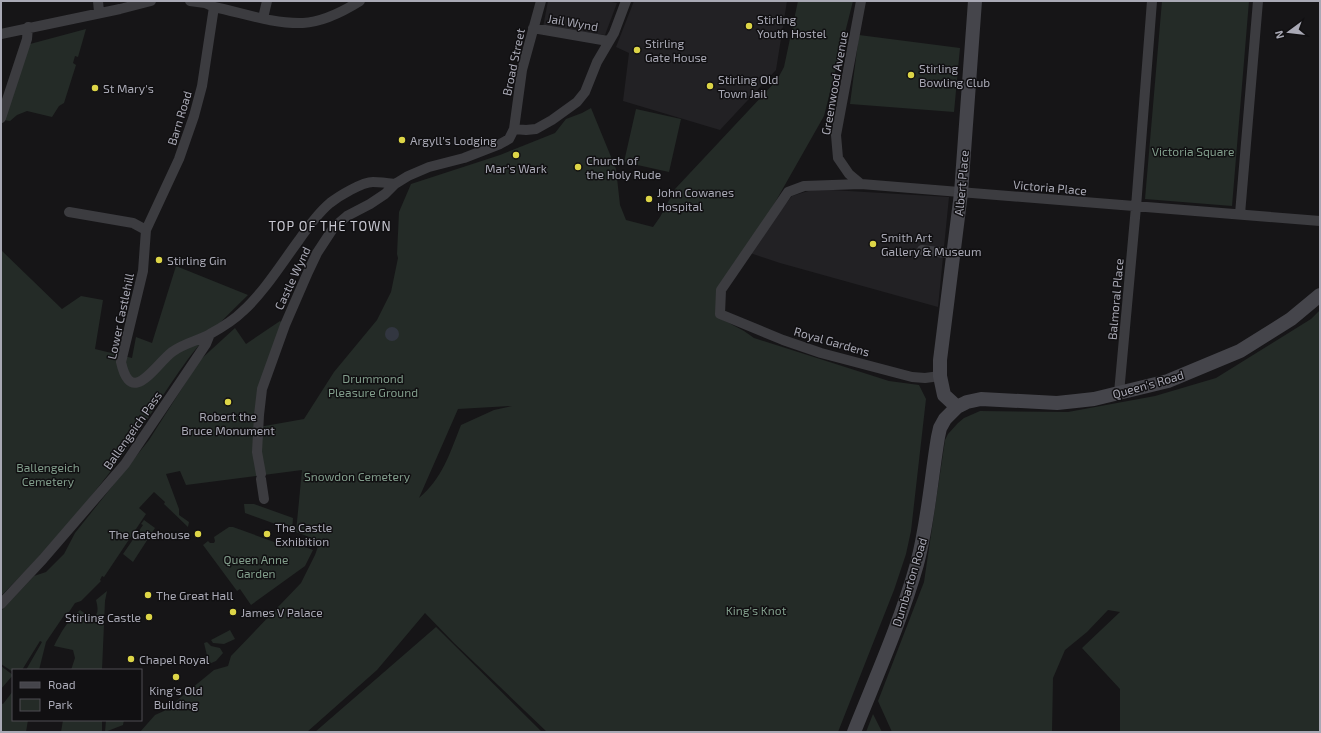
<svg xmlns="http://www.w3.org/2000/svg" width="1321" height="733" viewBox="0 0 1321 733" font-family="'Exo 2',sans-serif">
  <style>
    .built { fill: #222124 }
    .green { fill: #242b27; fill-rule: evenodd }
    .water { fill: #323640 }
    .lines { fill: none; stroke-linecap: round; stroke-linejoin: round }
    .street { stroke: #3c3c40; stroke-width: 10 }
    .secondary { stroke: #45454b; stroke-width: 14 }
    .poi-dot { fill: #ddd547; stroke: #111012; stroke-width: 1.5 }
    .labels { text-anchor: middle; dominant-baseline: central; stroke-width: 3; stroke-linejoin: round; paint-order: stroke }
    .poi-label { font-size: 12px; fill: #a9a9b5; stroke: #111012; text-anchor: start }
    .street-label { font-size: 12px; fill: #a9a9b5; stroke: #111012 }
    .park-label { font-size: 12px; fill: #829e8c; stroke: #111012 }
    .neighbourhood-label { font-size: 13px; letter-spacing: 1px; fill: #c9c9d2; stroke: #111012 }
  </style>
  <rect width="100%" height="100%" fill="#161517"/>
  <path class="built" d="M 548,1 L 606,1 L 617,3 L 605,35 L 543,27 Z
    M 634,1 L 787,1 L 776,70 L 720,130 L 623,101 L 629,53 L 616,47 Z
    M 815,189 L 949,197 L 938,307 L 780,263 L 747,252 L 792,196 Z"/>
  <path class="green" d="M 798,1 L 853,1 L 824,116 L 769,213 L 716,291 L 716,316 L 744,331 L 754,338 L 889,381 L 919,385 L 926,399 L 911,531 L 906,554 L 894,590 L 838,732 L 547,732 L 454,643 L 425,613 L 377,670 L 307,732 L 140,732 L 155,715 L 164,711 L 214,670 L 228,666 L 231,656 L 301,583 L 315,555 L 320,541 L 296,532 L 302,470 L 186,485 L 180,471 L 166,474 L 179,509 L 179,515 L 189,522 L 188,527 L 164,504 L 165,502 L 154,492 L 139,508 L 146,514 L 104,577 L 102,576 L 100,580 L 101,581 L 81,601 L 75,603 L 69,612 L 65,614 L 46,642 L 39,670 L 26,670 L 42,642 L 40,641 L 22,670 L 13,670 L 13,672 L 1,664 L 1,611 L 34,576 L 46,572 L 64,554 L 75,533 L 149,440 L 200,360 L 235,328 L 246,344 L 280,321 L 285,325 L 268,370 L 259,427 L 304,419 L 334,372 L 377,320 L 391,292 L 398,258 L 397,254 L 399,212 L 411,184 L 500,155 L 555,133 L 566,119 L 582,113 L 591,108 L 616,169 L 620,205 L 626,220 L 653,227 L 660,217 L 675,189 L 777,80 L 784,67 ZM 512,406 L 494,410 L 461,425 C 450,453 442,479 419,498 L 458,409 Z
    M 1162,1 L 1249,1 L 1232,206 L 1145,199 Z
    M 86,29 L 78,57 L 75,56 L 73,63 L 76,65 L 64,103 L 59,106 L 52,117 L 27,111 L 17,115 L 10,121 L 4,120 L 30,44 Z
    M 859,35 L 960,48 L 954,112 L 850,104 Z
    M 636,109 L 681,119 L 669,172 L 624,162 Z
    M 1,250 L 62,309 L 81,296 L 103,300 L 95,349 L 132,358 L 136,337 L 152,343 L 176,266 L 248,295 C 227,316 206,335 188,359 C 163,393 142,430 116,464 C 81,511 42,555 1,596 Z
    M 1320,310 L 1320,732 L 1120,732 L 1120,689 L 1082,648 L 1120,612 L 1108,610 L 1087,632 L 1065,650 L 1053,678 L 1052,732 L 892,732 L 878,701 L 924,582 L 944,447 L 945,440 L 948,434 L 958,423 L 964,418 L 980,411 L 1068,412 L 1155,396 L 1216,378 L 1311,319 Z
    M 244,504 L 254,504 L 293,518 L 292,530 L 245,513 Z
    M 144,520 L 155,528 L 133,562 L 123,554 L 143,525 L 141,524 Z
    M 229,527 L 233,527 L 288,547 L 290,541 L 313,550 L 305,566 L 251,605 L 240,589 L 237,591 L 203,545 L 208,541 L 210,543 L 214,543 L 215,541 L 214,537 Z
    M 107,591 L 105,601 L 102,670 L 71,670 L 75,658 L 73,650 L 54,646 C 61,632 68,620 80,610 L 93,619 C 99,613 98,608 96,600 Z
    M 436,627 L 542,732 L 315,732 Z
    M 230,630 L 235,639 L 224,644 L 213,643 L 211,640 Z
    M 207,642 L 211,646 L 220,648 L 223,653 L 216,661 L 209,664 L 204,643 Z
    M 1,666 L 13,675 L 1,689 Z
    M 13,691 L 13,720 L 28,720 L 26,732 L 1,732 L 1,703 L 3,704 Z
    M 873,714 L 882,732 L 866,732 Z
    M 63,720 L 102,720 L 102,732 L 61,732 Z
    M 106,720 L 124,720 L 123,725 L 105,732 Z"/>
  <path class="water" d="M385 334a7 7 0 1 1 14 0a7 7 0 1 1-14 0Z"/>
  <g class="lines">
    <path class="street" d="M 98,1 L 99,12
      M 190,1 L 205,3 L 214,7 C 243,13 273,24 303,23 C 322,22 344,11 360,1
      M 861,1 L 836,135 L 838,158 L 849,174 L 861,184
      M 214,7 L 202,86 L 194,116 L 179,159 L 146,230 L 143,271 L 121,362 C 131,408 155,365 172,352 C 184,343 198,341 210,334 C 221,328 234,320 243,311 C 264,292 282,263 299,240 C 308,227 318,213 330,203 C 339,196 362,182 373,182 C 380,182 388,183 395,184
      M 263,18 L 267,1
      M 533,28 L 608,41
      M 1,34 L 120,9 L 151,1
      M 1,118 L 27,39 L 28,27
      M 514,129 L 526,130 L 536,129 L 552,120 L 577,102 L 585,92 L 597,62 L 614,33 L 626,1
      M 69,212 L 133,223 L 146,230
      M 1240,214 L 1258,1
      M 922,250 L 954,254
      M 940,376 L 925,378 L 912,377 L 821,353 L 783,340 L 720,314 L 721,290 L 788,192 L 804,186 L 861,184 L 1320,221
      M 1119,393 L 1136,207 L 1152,1
      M 261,474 L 257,452 L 259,415 L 262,389 L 285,325 L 308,272 L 317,253 L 334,227 L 347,216 L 370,204 L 385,194 L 395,184 L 408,176 L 429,167 L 464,158 L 500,144 L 509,139 L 514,129 L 522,70 L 541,1
      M 261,479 L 264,499
      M 1,604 L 43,559 L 125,464 L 206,344 L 210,334"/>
    <path class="secondary" d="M 957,407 L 944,395 L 940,376 L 940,360 L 961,193 L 975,1
      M 854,732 C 876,677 901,621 917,564 C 928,523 931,479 938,437 L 940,428 L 945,419 L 957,407 L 967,402 L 981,399 L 1057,403 L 1076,401 L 1094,399 L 1168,381 L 1240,351 L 1291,319 L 1320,295"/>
  </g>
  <g class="poi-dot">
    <circle cx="749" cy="26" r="4"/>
    <circle cx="637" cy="50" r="4"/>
    <circle cx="911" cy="75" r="4"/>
    <circle cx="710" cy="86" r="4"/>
    <circle cx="95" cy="88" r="4"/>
    <circle cx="402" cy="140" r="4"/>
    <circle cx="516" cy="155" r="4"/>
    <circle cx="578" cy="167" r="4"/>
    <circle cx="649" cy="199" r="4"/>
    <circle cx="873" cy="244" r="4"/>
    <circle cx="159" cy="260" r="4"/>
    <circle cx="228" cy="402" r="4"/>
    <circle cx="198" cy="534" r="4"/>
    <circle cx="267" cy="534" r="4"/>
    <circle cx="148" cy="595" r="4"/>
    <circle cx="233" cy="612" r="4"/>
    <circle cx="149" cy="617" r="4"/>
    <circle cx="131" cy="659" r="4"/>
    <circle cx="176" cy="677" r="4"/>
  </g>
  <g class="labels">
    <g class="poi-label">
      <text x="757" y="19">Stirling<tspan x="757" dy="14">Youth Hostel</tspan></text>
      <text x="645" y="43">Stirling<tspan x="645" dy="14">Gate House</tspan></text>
      <text x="919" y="68">Stirling<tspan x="919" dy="14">Bowling Club</tspan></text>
      <text x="718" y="79">Stirling Old<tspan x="718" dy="14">Town Jail</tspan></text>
      <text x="103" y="88">St Mary's</text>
      <text x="410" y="140">Argyll's Lodging</text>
      <text x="586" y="160">Church of<tspan x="586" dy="14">the Holy Rude</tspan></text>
      <text x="516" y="168" text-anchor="middle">Mar's Wark</text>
      <text x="657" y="192">John Cowanes<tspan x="657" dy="14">Hospital</tspan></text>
      <text x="881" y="237">Smith Art<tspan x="881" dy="14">Gallery &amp; Museum</tspan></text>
      <text x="167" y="260">Stirling Gin</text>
      <text x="228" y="416" text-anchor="middle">Robert the<tspan x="228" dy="14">Bruce Monument</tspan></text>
      <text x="275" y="527">The Castle<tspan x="275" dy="14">Exhibition</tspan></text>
      <text x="190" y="534" text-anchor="end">The Gatehouse</text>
      <text x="156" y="595">The Great Hall</text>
      <text x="241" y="612">James V Palace</text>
      <text x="141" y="617" text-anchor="end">Stirling Castle</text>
      <text x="139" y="659">Chapel Royal</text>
      <text x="176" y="690" text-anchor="middle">King's Old<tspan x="176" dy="14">Building</tspan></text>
    </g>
    <g class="street-label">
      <text transform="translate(573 22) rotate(10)">Jail Wynd</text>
      <text transform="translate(513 62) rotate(-78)">Broad Street</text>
      <text transform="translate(834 83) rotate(-80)">Greenwood Avenue</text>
      <text transform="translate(179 118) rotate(-73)">Barn Road</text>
      <text transform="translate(961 183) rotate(-85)">Albert Place</text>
      <text transform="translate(1050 187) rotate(5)">Victoria Place</text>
      <text transform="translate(292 278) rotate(-65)">Castle Wynd</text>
      <text transform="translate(1115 299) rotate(-85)">Balmoral Place</text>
      <text transform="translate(120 316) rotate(-78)">Lower Castlehill</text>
      <text transform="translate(832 341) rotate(16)">Royal Gardens</text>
      <text transform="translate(1148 384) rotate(-16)">Queen's Road</text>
      <text transform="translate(132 430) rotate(-55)">Ballengeich Pass</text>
      <text transform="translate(909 582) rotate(-73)">Dumbarton Road</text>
    </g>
    <g class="park-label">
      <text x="1193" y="151">Victoria Square</text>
      <text x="373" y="378">Drummond<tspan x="373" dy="14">Pleasure Ground</tspan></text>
      <text x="48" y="467">Ballengeich<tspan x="48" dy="14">Cemetery</tspan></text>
      <text x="357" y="476">Snowdon Cemetery</text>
      <text x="256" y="559">Queen Anne<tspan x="256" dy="14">Garden</tspan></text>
      <text x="756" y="610">King's Knot</text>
    </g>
    <g class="neighbourhood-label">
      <text x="330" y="226">TOP OF THE TOWN</text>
    </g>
  </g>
  <rect width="1321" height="733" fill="none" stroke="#a9a9b5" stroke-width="4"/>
  <rect x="12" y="669" width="130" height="52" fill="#111012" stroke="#4e4d53"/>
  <rect x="20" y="682" width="20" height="6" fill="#45454b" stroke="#4e4d53"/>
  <text x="48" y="689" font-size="12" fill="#a9a9b5">Road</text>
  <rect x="20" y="699" width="20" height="12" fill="#242b27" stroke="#4e4d53"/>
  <text x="48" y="709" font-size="12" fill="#a9a9b5">Park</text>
  <g transform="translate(1289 32) rotate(255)" stroke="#111012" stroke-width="3" paint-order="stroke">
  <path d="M0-3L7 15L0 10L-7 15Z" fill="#a9a9b5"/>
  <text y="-6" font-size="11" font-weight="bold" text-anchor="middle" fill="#a9a9b5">N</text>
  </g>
</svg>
